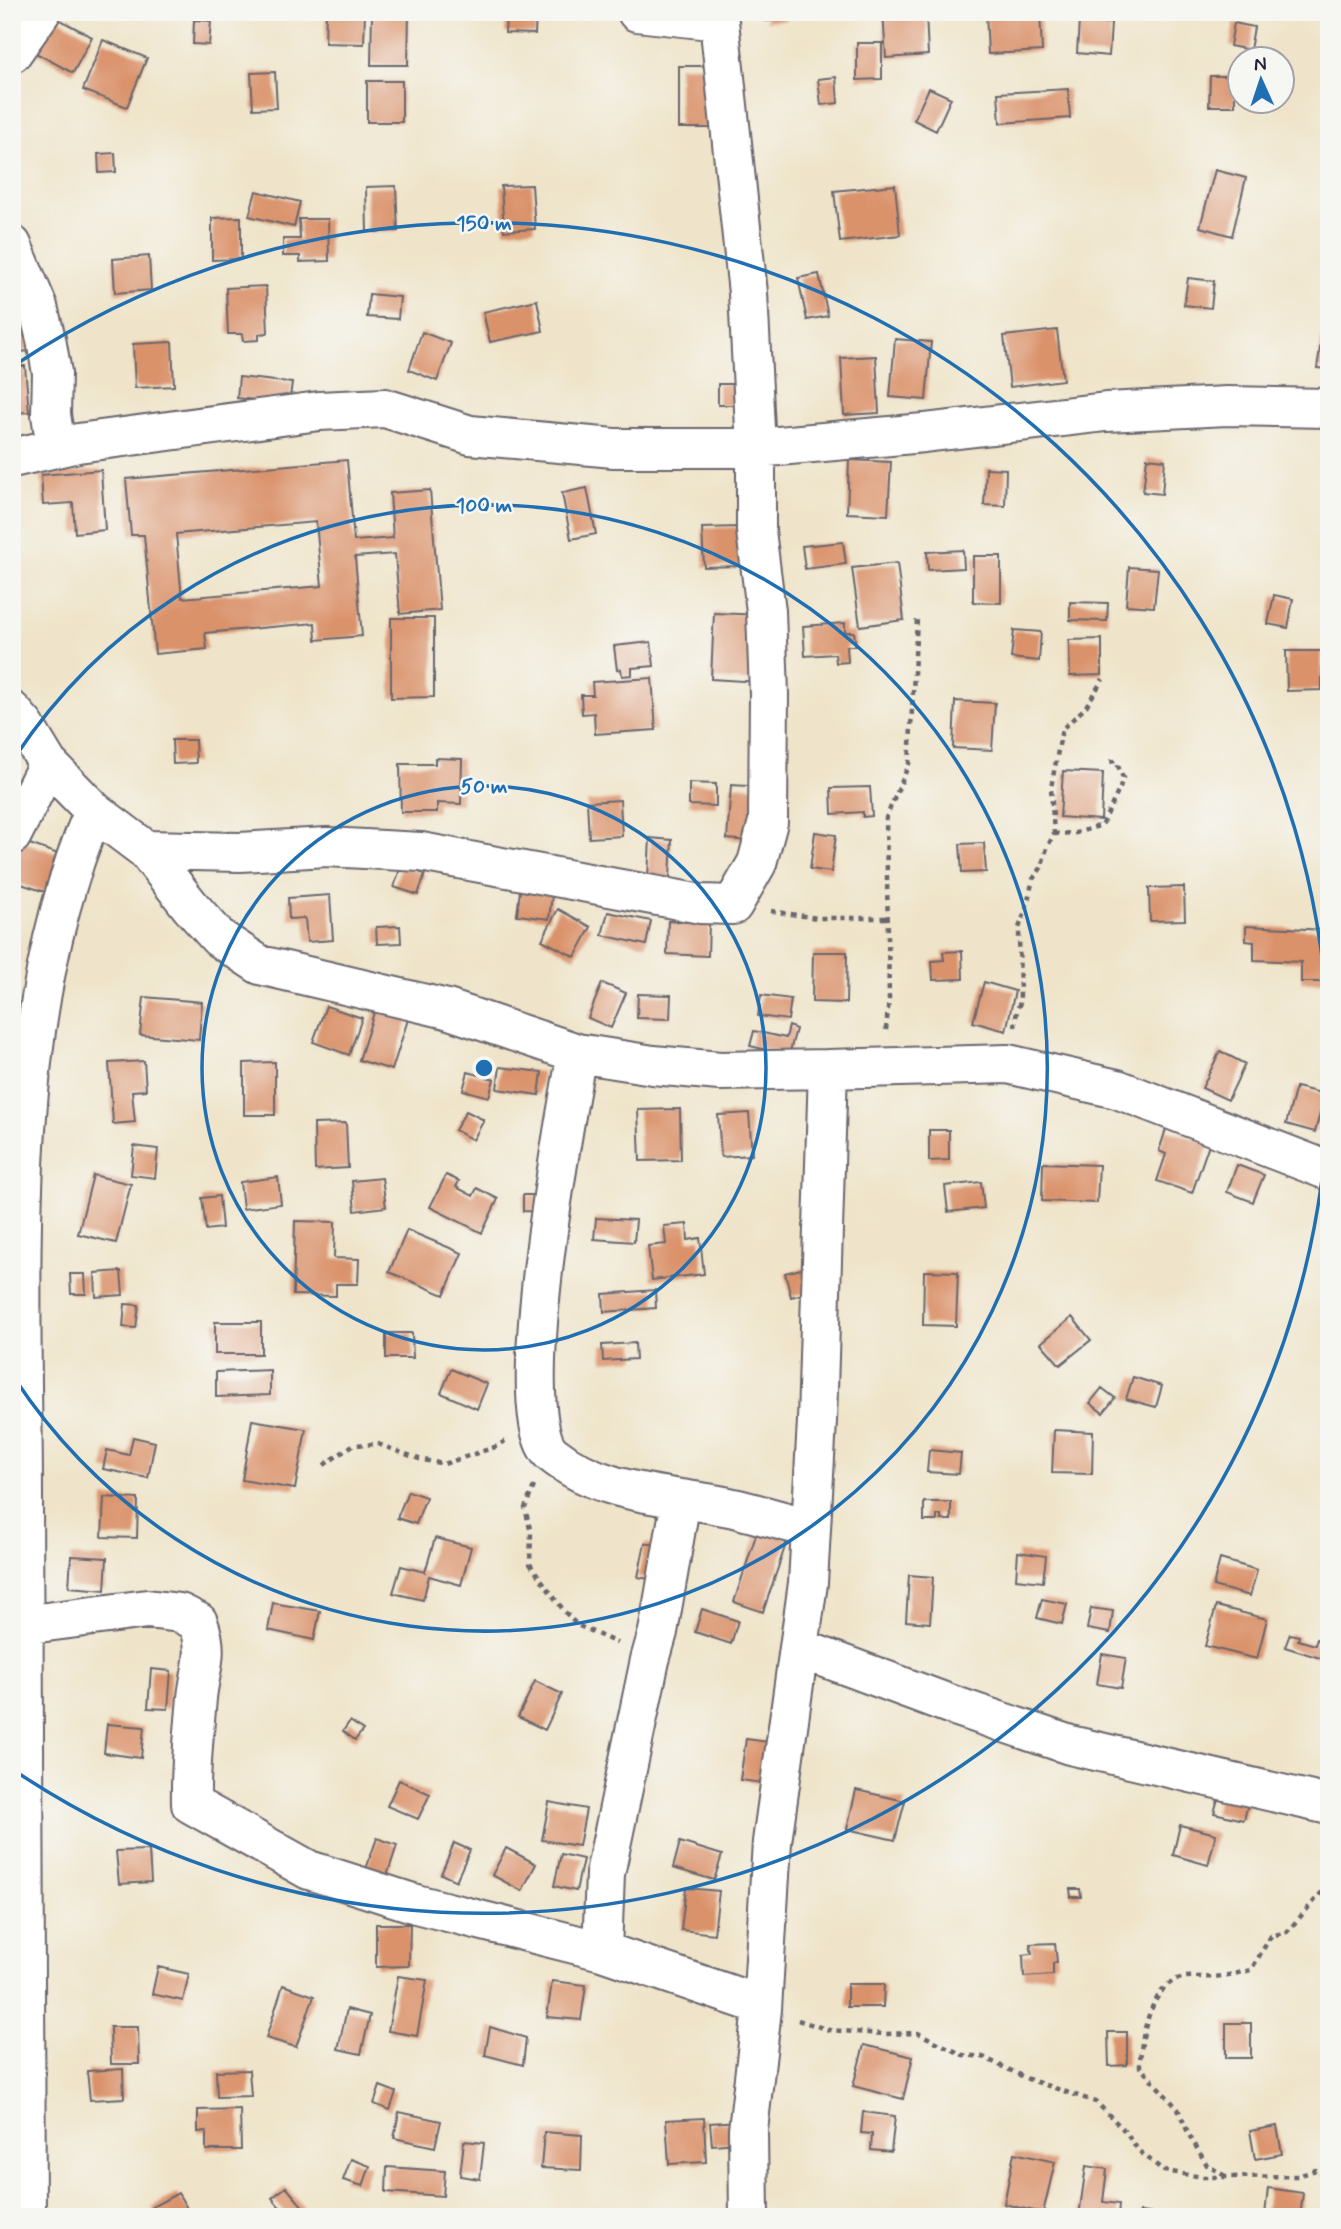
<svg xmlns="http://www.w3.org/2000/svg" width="1341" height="2229" viewBox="0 0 1341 2229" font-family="Mynerve,sans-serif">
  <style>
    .building { fill: #da926a; fill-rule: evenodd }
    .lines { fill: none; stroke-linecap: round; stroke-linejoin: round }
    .minor-casing { stroke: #6a666d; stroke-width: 42 }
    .path { stroke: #6a666d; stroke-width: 4.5; stroke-dasharray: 5 5; stroke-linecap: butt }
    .minor { stroke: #fff; stroke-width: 38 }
    .ring { fill: none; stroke: #1f6fb2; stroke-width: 3.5 }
    .centre { fill: #1f6fb2; stroke: #f6f6f2; stroke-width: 3.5 }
    .ring-label { font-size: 21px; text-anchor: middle; font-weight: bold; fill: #1f6fb2; stroke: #f6f6f2; stroke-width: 5; stroke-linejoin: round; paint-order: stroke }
  </style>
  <rect width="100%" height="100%" fill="#f6f6f2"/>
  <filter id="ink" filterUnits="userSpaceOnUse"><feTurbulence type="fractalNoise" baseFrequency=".0143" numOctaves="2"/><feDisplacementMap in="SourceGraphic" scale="14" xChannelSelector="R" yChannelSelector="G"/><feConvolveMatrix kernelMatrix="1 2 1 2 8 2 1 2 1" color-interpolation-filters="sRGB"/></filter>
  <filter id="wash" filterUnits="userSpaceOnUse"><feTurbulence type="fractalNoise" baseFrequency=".00686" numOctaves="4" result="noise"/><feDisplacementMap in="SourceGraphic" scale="28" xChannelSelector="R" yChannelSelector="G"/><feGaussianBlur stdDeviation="1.57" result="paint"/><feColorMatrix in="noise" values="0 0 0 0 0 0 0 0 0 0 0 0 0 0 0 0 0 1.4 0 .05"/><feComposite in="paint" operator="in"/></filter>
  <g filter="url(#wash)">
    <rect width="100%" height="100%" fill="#efe4c9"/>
    <g id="blocks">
      <path class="building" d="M 326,12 L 365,12 L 364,44 L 325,43 Z
        M 372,12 L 409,12 L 408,65 L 371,65 Z
        M 766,12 L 787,12 L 787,20 L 766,21 Z
        M 883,12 L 926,12 L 928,55 L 886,58 Z
        M 986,12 L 1040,12 L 1042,51 L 988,54 Z
        M 506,15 L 536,15 L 535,34 L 505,33 Z
        M 53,16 L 92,37 L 73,73 L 34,52 Z
        M 194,20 L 211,21 L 209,45 L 193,44 Z
        M 1079,21 L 1111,23 L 1109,56 L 1077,53 Z
        M 1234,23 L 1254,27 L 1250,50 L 1230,46 Z
        M 103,40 L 147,58 L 127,107 L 83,90 Z
        M 857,43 L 882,43 L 882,79 L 857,80 Z
        M 679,66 L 712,66 L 712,128 L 679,128 Z
        M 275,72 L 277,108 L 253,109 L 251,73 Z
        M 1210,76 L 1235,76 L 1235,106 L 1209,106 Z
        M 836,77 L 838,103 L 821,105 L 818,79 Z
        M 367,81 L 402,81 L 402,122 L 367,122 Z
        M 929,88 L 951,98 L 936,131 L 914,120 Z
        M 1068,89 L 1070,118 L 1000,123 L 998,93 Z
        M 115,153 L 116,172 L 99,173 L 98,154 Z
        M 1215,170 L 1246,178 L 1232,236 L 1200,227 Z
        M 532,185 L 535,229 L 504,231 L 501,186 Z
        M 895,185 L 900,235 L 840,242 L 834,191 Z
        M 396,186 L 398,231 L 367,232 L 366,187 Z
        M 256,191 L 300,202 L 294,227 L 249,216 Z
        M 1326,206 L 1329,206 L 1329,231 L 1325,231 Z
        M 241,217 L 241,259 L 212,260 L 212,218 Z
        M 299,219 L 328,219 L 329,261 L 300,262 L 300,256 L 283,256 L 283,239 L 300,239 Z
        M 149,256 L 151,290 L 115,293 L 113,259 Z
        M 819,274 L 828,316 L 807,320 L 798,278 Z
        M 1188,278 L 1214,281 L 1211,308 L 1184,305 Z
        M 266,286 L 268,333 L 259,334 L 259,340 L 243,341 L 242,334 L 228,334 L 226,288 Z
        M 369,294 L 400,297 L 398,319 L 367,317 Z
        M 537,300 L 543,331 L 490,342 L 483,312 Z
        M 1327,304 L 1329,304 L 1329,369 L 1317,368 Z
        M 37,321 L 38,351 L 12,352 L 12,322 Z
        M 1057,330 L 1063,380 L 1010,387 L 1004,336 Z
        M 422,332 L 451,343 L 437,381 L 409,370 Z
        M 895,339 L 931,342 L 926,400 L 890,397 Z
        M 172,342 L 174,386 L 135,388 L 133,344 Z
        M 876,356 L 879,413 L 844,415 L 841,358 Z
        M 12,366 L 25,366 L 29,412 L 12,413 Z
        M 239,377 L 292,383 L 289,404 L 237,398 Z
        M 718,384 L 735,384 L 735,405 L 718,405 Z
        M 1147,458 L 1165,460 L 1162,494 L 1143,492 Z
        M 347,460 L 354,541 L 393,538 L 390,493 L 430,490 L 440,610 L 400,614 L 395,554 L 355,557 L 362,636 L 316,640 L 315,623 L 205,633 L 207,649 L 155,654 L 144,535 L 131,535 L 126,479 ZM 316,522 L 322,586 L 182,598 L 176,534 Z
        M 849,460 L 891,462 L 888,515 L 847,513 Z
        M 986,468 L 1006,469 L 1005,506 L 984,505 Z
        M 101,470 L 105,530 L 75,533 L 73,503 L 43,505 L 41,475 Z
        M 587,488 L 596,534 L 571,539 L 562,493 Z
        M 739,527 L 740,566 L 704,567 L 702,528 Z
        M 843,542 L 846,564 L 805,569 L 802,546 Z
        M 963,550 L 964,568 L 928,570 L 927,552 Z
        M 973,556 L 1001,556 L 1001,603 L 973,602 Z
        M 897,563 L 904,620 L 860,626 L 852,568 Z
        M 1129,567 L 1158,569 L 1154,607 L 1126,605 Z
        M 1274,595 L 1293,599 L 1288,628 L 1268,624 Z
        M 1070,602 L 1108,603 L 1107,621 L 1070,620 Z
        M 714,613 L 763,615 L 759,682 L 711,679 Z
        M 391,618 L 434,618 L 434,697 L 391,698 Z
        M 845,623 L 845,632 L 854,632 L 856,646 L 847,646 L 848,662 L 836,663 L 835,654 L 805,656 L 803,626 Z
        M 1014,630 L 1041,632 L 1039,661 L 1011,658 Z
        M 1102,639 L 1102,675 L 1070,676 L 1069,640 Z
        M 651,642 L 654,666 L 632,668 L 632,675 L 622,676 L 621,669 L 617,670 L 614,646 Z
        M 1286,651 L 1322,651 L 1322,690 L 1287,691 Z
        M 652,678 L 656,730 L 595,734 L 594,713 L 582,714 L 581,695 L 593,695 L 592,682 Z
        M 955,701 L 995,703 L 992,750 L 953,748 Z
        M 172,740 L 195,740 L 196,763 L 173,764 Z
        M 435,758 L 462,759 L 461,804 L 437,803 L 437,812 L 401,812 L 400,764 L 435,764 Z
        M 1063,771 L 1103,773 L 1101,820 L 1060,817 Z
        M 689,783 L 716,784 L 716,806 L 689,805 Z
        M 731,785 L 764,787 L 761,842 L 727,839 Z
        M 870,787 L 872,816 L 863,817 L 863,812 L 832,814 L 831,788 Z
        M 620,800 L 622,836 L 589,838 L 587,802 Z
        M 815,832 L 836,835 L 831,872 L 810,869 Z
        M 650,838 L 672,840 L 670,878 L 648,877 Z
        M 21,841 L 67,857 L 54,895 L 12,881 L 12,867 Z
        M 984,843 L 986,872 L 962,873 L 960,844 Z
        M 401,866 L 425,874 L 418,895 L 394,887 Z
        M 521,883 L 553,888 L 549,919 L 517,915 Z
        M 1184,887 L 1185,920 L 1150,921 L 1149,888 Z
        M 330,895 L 333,940 L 307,942 L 305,918 L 289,919 L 288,898 Z
        M 558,909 L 591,927 L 575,957 L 542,940 Z
        M 608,912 L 651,921 L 646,945 L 602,935 Z
        M 668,921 L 709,923 L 708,956 L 667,954 Z
        M 400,926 L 401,943 L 377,944 L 376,927 Z
        M 1246,926 L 1326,930 L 1324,982 L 1301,982 L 1301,962 L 1254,960 L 1254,942 L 1246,941 Z
        M 962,951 L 963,979 L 933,980 L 932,961 L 944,960 L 943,952 Z
        M 813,952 L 847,952 L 846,1003 L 812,1002 Z
        M 984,982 L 1015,991 L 1006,1031 L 973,1022 Z
        M 602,983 L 626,993 L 611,1028 L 588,1018 Z
        M 638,994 L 671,995 L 670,1019 L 637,1018 Z
        M 761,995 L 791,999 L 788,1020 L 758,1016 Z
        M 144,997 L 202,1002 L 199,1040 L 140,1035 Z
        M 377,1003 L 410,1013 L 392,1070 L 359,1060 Z
        M 326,1006 L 362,1018 L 349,1055 L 313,1042 Z
        M 789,1026 L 796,1029 L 789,1055 L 750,1046 L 754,1031 L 786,1038 Z
        M 1220,1051 L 1245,1064 L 1228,1100 L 1202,1088 Z
        M 144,1061 L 146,1090 L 132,1091 L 135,1122 L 113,1124 L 109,1063 Z
        M 275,1062 L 275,1115 L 244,1115 L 244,1063 Z
        M 500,1067 L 542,1072 L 539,1095 L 497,1089 Z
        M 468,1072 L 494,1079 L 489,1097 L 463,1090 Z
        M 1296,1087 L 1325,1094 L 1315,1132 L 1286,1124 Z
        M 680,1109 L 681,1160 L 640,1161 L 638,1110 Z
        M 466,1111 L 484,1120 L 473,1140 L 455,1130 Z
        M 749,1113 L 752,1155 L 721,1157 L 718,1115 Z
        M 346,1123 L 348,1168 L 315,1170 L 314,1124 Z
        M 1166,1129 L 1209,1144 L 1192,1193 L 1157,1181 L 1166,1154 L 1159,1151 Z
        M 929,1130 L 949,1130 L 949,1160 L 929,1161 Z
        M 134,1146 L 158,1149 L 155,1178 L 131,1175 Z
        M 1043,1163 L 1099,1165 L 1097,1203 L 1042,1201 Z
        M 1237,1165 L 1264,1175 L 1253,1202 L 1227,1192 Z
        M 93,1175 L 131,1184 L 116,1243 L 78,1234 Z
        M 446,1175 L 459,1181 L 456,1187 L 473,1196 L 477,1188 L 498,1199 L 482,1233 L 430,1207 Z
        M 278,1177 L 281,1204 L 243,1209 L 240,1182 Z
        M 382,1178 L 386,1207 L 355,1211 L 352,1181 Z
        M 981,1182 L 984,1208 L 948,1212 L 945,1186 Z
        M 523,1195 L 543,1195 L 543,1212 L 523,1211 Z
        M 219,1196 L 222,1228 L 206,1230 L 202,1198 Z
        M 596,1218 L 636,1220 L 634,1242 L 594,1239 Z
        M 295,1221 L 335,1222 L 334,1258 L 359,1259 L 358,1284 L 336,1284 L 336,1296 L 293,1295 Z
        M 687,1224 L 688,1240 L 700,1238 L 704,1274 L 652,1280 L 648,1246 L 666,1244 L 664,1226 Z
        M 407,1230 L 462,1253 L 444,1295 L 389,1272 Z
        M 809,1267 L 815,1291 L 791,1297 L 785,1273 Z
        M 121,1271 L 123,1295 L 96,1297 L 95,1273 Z
        M 924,1271 L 958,1272 L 956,1326 L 923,1325 Z
        M 70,1274 L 85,1274 L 86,1294 L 71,1294 Z
        M 655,1290 L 656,1308 L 604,1312 L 603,1294 Z
        M 125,1304 L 139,1305 L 136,1328 L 123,1327 Z
        M 1072,1317 L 1091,1340 L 1060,1365 L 1041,1343 Z
        M 215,1322 L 261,1322 L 261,1354 L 215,1354 Z
        M 386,1333 L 412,1333 L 413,1358 L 386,1358 Z
        M 635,1343 L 636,1359 L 603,1361 L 602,1345 Z
        M 451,1369 L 487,1384 L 477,1409 L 441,1393 Z
        M 270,1370 L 270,1395 L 216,1397 L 216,1372 Z
        M 1133,1377 L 1162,1386 L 1156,1407 L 1126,1399 Z
        M 1102,1388 L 1115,1398 L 1103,1413 L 1090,1403 Z
        M 252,1420 L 306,1429 L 295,1489 L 242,1480 Z
        M 1054,1430 L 1093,1432 L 1092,1474 L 1052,1473 Z
        M 133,1437 L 155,1442 L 148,1478 L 103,1469 L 107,1450 L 129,1455 Z
        M 929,1450 L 961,1453 L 959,1474 L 927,1472 Z
        M 408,1491 L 426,1497 L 416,1524 L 397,1518 Z
        M 104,1497 L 138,1499 L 137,1538 L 102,1537 Z
        M 924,1502 L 951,1502 L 951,1520 L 941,1520 L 941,1515 L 937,1515 L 937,1521 L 924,1521 Z
        M 758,1529 L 788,1538 L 763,1612 L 734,1602 Z
        M 435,1538 L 471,1547 L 461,1585 L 429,1576 L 423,1600 L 393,1593 L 401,1566 L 425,1572 Z
        M 645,1543 L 667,1547 L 659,1581 L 638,1577 Z
        M 1018,1552 L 1046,1556 L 1043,1582 L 1016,1579 Z
        M 71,1556 L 107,1558 L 105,1590 L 69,1587 Z
        M 1220,1559 L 1257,1570 L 1250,1596 L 1213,1586 Z
        M 909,1575 L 933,1577 L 930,1623 L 906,1621 Z
        M 1042,1599 L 1067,1604 L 1062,1624 L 1037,1618 Z
        M 273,1603 L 320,1611 L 314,1640 L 268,1630 Z
        M 1216,1606 L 1267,1619 L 1257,1659 L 1205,1646 Z
        M 1091,1608 L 1113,1611 L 1110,1633 L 1087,1629 Z
        M 702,1609 L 738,1621 L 731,1644 L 695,1632 Z
        M 1290,1634 L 1299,1636 L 1298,1640 L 1315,1645 L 1317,1639 L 1328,1643 L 1323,1659 L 1285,1647 Z
        M 1102,1654 L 1126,1658 L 1121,1688 L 1097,1684 Z
        M 151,1669 L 171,1671 L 168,1709 L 148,1708 Z
        M 535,1681 L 562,1694 L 545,1730 L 518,1717 Z
        M 350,1721 L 363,1730 L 355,1740 L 343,1731 Z
        M 107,1724 L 144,1727 L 141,1758 L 104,1753 Z
        M 746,1739 L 784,1744 L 778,1785 L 740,1780 Z
        M 399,1780 L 430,1794 L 418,1819 L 387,1806 Z
        M 856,1790 L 905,1801 L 895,1840 L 847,1829 Z
        M 1219,1795 L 1248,1803 L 1244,1820 L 1214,1813 Z
        M 549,1802 L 586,1809 L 579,1846 L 542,1840 Z
        M 1180,1825 L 1216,1834 L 1208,1865 L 1173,1855 Z
        M 377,1838 L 397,1845 L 387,1876 L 366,1869 Z
        M 680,1842 L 722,1855 L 714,1880 L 673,1868 Z
        M 454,1843 L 470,1850 L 456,1881 L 441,1874 Z
        M 506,1848 L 536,1864 L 522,1891 L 492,1875 Z
        M 149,1850 L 151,1882 L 119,1884 L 116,1851 Z
        M 561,1854 L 583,1859 L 576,1891 L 554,1886 Z
        M 686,1888 L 719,1891 L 714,1934 L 681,1930 Z
        M 1070,1889 L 1080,1889 L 1081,1897 L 1071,1897 Z
        M 376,1924 L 410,1924 L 409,1966 L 376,1967 Z
        M 1055,1943 L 1057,1962 L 1053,1963 L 1053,1975 L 1024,1977 L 1023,1955 L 1032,1954 L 1030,1944 Z
        M 158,1967 L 189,1974 L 183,2001 L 152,1994 Z
        M 398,1976 L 427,1980 L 417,2036 L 388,2031 Z
        M 552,1981 L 586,1985 L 581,2020 L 547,2017 Z
        M 847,1984 L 884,1984 L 883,2007 L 847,2007 Z
        M 283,1985 L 314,1996 L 296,2047 L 266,2038 Z
        M 347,2009 L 370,2015 L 361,2054 L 338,2049 Z
        M 1226,2023 L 1251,2023 L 1251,2058 L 1226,2058 Z
        M 110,2027 L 138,2027 L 139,2064 L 111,2064 Z
        M 490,2027 L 526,2038 L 523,2065 L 485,2055 Z
        M 1108,2032 L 1127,2032 L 1127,2065 L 1109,2066 Z
        M 864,2045 L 913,2057 L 903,2099 L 853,2086 Z
        M 123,2069 L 124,2098 L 90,2100 L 87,2071 Z
        M 249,2070 L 251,2096 L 217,2097 L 216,2071 Z
        M 380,2086 L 396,2092 L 390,2110 L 374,2104 Z
        M 240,2109 L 241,2150 L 206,2150 L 206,2131 L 198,2132 L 198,2110 Z
        M 399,2112 L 441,2121 L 435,2147 L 394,2138 Z
        M 863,2112 L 895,2116 L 891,2152 L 871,2150 L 872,2134 L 861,2133 Z
        M 704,2118 L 706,2162 L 669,2164 L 666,2120 Z
        M 739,2121 L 740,2143 L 712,2145 L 710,2123 Z
        M 1277,2126 L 1282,2154 L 1255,2159 L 1250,2131 Z
        M 544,2132 L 582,2135 L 581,2170 L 541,2168 Z
        M 464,2141 L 484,2143 L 480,2179 L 460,2176 Z
        M 1014,2153 L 1055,2162 L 1043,2213 L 1004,2204 Z
        M 351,2159 L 370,2166 L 363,2186 L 343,2180 Z
        M 1086,2166 L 1107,2169 L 1103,2202 L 1119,2204 L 1118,2217 L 1079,2216 Z
        M 387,2167 L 445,2171 L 443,2196 L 386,2192 Z
        M 286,2187 L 304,2208 L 294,2217 L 288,2217 L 272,2198 Z
        M 1268,2188 L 1303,2193 L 1300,2217 L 1265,2215 Z
        M 178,2193 L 192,2217 L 157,2217 L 152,2207 Z
        M 1140,2212 L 1165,2215 L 1165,2217 L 1139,2217 Z"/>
    </g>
  </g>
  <g filter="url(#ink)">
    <use href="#blocks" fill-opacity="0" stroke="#6a666d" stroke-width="2"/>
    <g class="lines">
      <defs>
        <path id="minor" d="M 637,12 L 719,21
          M 12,53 L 41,12
          M 12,245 L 38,307 L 46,339 L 52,373 L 51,414 L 56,448
          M 12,458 L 78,443 L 319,411 L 385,408 L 470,435 L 614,448 L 756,448 L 924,433 L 1106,412 L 1227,406 L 1329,408
          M 12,711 L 25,726 L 48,764 L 94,811 L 146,850 L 191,907 L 219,938 L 260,965 L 447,1009 L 577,1053 L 653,1065 L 720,1071 L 828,1069 L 817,1421 L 808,1583 L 772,1842 L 762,2009 L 748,2130 L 749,2217
          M 12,835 L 48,764
          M 146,850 L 240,852 L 327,847 L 421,852 L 701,904 L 733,905 L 757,863 L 768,822 L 769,694 L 766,611 L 756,531 L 756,448 L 748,293 L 718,12
          M 577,1053 C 566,1115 508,1417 552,1454 C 606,1498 675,1494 738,1509 C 762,1515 786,1522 810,1528
          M 828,1069 L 1008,1064 L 1117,1089 L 1329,1171
          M 23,1625 L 147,1609 L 180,1613 L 198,1622 C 210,1653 200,1668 197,1698 C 194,1733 190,1768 191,1804 L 309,1870 L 416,1904 L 602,1951 L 746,2000 L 762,2009
          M 799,1648 L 952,1705 L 1070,1745 L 1329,1805
          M 602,1951 L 605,1874 L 650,1660 L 658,1632 L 681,1500
          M 26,2217 C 24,1977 23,1738 23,1499 C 23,1274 4,1022 94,811"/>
      </defs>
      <use href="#minor" class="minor-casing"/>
      <path class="path" d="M 1054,834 L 1076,833 L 1102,825 L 1120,788 L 1123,778 L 1116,761 L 1108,762
        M 771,911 L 817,918 L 889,918
        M 1015,1027 L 1017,1009 L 1020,1003 L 1019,928 L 1026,909 L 1033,879 L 1041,868 L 1047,848 L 1054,834 L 1051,788 L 1062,729 L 1085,708 L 1103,679
        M 886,1030 L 889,998 L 886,818 L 909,764 L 917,619
        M 324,1465 L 353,1445 L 378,1444 L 419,1459 L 444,1464 L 498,1446 L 505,1441
        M 534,1486 L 525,1508 L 531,1533 L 530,1564 L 564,1611 L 577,1625 L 617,1643
        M 798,2020 L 829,2030 L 883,2034 L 918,2033 L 963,2055 L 983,2057 L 1028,2079 L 1096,2102 L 1123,2129 L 1139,2151 L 1164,2171 L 1203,2177 L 1226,2177 L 1298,2176 L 1316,2170 L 1329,2180
        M 1225,2176 L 1207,2165 L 1189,2135 L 1178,2109 L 1140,2067 C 1140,2040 1150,1986 1181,1978 C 1191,1975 1203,1978 1213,1977 C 1226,1976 1238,1973 1251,1970 L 1271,1936 L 1287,1932 L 1329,1884"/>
      <use href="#minor" class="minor"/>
    </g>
  </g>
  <g class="ring">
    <circle cx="484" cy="1068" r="282"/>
    <path d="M15 757A563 563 0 1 1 15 1379"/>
    <path d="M1329 1090A845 845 0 0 1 18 1773M18 363A845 845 0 0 1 1329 1046"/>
  </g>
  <circle cx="484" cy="1068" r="10" class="centre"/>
  <g class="ring-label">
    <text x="484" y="230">150 m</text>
    <text x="484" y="512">100 m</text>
    <text x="484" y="793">50 m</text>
  </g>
  <rect width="1341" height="2229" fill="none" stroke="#f6f6f2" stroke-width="42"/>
  <g transform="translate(1261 80) rotate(357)"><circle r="33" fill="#f6f6f2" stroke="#a1a1a9" stroke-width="2"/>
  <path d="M0-5L12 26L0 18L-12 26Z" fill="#1f6fb2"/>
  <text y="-10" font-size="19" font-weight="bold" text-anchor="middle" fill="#22223b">N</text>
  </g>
</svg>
